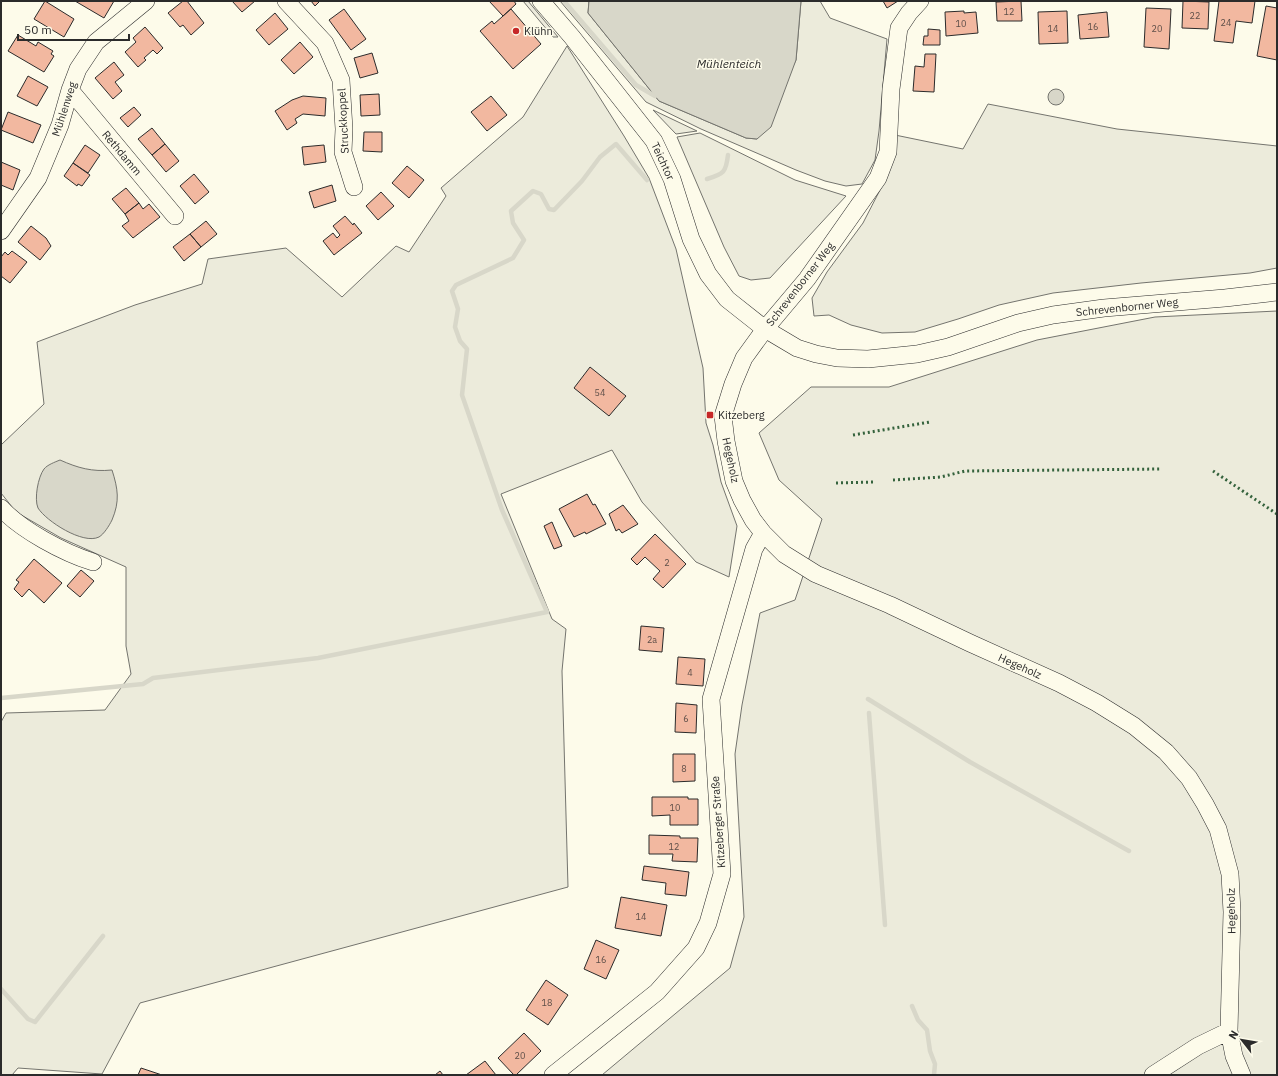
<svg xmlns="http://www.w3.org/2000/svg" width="1278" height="1076" viewBox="0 0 1278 1076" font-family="'IBM Plex Sans',sans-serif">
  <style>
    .green { fill: #ecebdb; stroke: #74746e }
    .parking { fill: #eceadb; stroke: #74746e }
    .water { fill: #d8d7c9; stroke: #74746e }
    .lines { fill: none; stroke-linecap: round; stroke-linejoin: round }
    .stream { stroke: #d8d7c9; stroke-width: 4.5 }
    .building { fill: #f2b8a0; stroke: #2b2b2b }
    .minor-casing { stroke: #2b2b2b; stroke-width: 18 }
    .minor { stroke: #fdfbea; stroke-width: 17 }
    .hedge { stroke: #34623c; stroke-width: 3; stroke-dasharray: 2 3; stroke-linecap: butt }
    .poi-dot { fill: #c62828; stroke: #fdfbea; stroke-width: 1.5 }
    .labels { text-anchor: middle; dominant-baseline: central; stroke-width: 3; stroke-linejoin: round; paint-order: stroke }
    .number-label { font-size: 9px; fill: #5d4e48 }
    .poi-label { font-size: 11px; fill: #2b2b2b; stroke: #fdfbea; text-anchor: start }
    .street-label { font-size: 11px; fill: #2b2b2b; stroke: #fdfbea }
    .water-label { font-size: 12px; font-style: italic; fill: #2b2b2b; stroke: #fdfbea }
  </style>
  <rect width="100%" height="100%" fill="#fdfbea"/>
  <path class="green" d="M 560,1 L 589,1 L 588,13 L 659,101 L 746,138 L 757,139 L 796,60 L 801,1 L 820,1 L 830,18 L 887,39 L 879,131 L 875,160 L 862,184 L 846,186 L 825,181 L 796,170 L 701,129 L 646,102 Z
    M 567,46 L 624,136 L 649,178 L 676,249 L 703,368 L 706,423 L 713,445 L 721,482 L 737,526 L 729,577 L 696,562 L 642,502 L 612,450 L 501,494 L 552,619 L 566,629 L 562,671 L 568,887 L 140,1003 L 102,1074 L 18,1068 L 12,1075 L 1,1075 L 1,722 L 6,713 L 105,710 L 131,674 L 126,646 L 126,567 L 61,538 L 16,512 L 1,493 L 1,445 L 44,404 L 37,342 L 135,305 L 202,284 L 208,259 L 286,248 L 342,297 L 396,246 L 409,252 L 446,196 L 441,188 L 523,117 Z
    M 988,104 L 1117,129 L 1277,146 L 1277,268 L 1250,273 L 1141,283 L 1053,293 L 999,305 L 958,319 L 915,332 L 882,333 L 851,325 L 829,315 L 814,316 L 812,298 L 827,272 L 863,223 L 881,188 L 895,135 L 963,149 Z
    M 653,110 L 697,131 L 676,134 Z
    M 700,133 L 795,180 L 846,196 L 770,278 L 751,280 L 739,276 L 724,247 L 677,137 Z
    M 1277,311 L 1277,1075 L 602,1075 L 730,968 L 744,917 L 735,754 L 742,705 L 760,613 L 795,600 L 822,519 L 779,480 L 759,433 L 811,387 L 889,387 L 1037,340 L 1155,317 Z"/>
  <path class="parking" d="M 523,1 L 528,1 L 558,37 L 553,37 Z"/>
  <path class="water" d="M 589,1 L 801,1 L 796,60 L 771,127 L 757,139 L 746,138 L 659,101 L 588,13 Z
    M1048 97a8 8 0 1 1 16 0a8 8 0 1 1-16 0Z
    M 60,460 C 78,468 92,472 112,470 C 118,489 120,501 112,520 C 109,526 104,534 99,537 C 83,545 46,521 38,508 C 34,499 38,477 44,469 C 47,465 55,462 60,460 Z"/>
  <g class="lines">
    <path class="stream" d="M 564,1 L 636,85 L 655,96
      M 707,179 C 724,174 726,172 728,155
      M 1,698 L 143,684 L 153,678 L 318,658 L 547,612 L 502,510 L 462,395 L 467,349 L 460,341 L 455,327 L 458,309 L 452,291 L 456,285 L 513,258 L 524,240 L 513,223 L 511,211 L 533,191 L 541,194 L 549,209 L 554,210 L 582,181 L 600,157 L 616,144 L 647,180
      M 868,699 L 970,762 L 1129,851
      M 869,713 L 885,925
      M 1,989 L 28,1019 L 35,1022 L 103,936
      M 912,1006 L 918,1020 L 927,1030 L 930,1051 L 935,1064 L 934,1075"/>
  </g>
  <path class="building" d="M 45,1 L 74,19 L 64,37 L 34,19 Z
    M 75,1 L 114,1 L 104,18 Z
    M 183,1 L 187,1 L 204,23 L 191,35 L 183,25 L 180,27 L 168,13 Z
    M 232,1 L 255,1 L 242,12 Z
    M 311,1 L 320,1 L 315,6 Z
    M 489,1 L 514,1 L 516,4 L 503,16 Z
    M 883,1 L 898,1 L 887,8 Z
    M 1021,1 L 1022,21 L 997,21 L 996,2 Z
    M 1183,1 L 1209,2 L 1208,29 L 1182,28 Z
    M 1219,1 L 1255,1 L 1252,23 L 1236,21 L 1233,43 L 1214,41 Z
    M 1266,6 L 1277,8 L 1277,60 L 1257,56 Z
    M 1146,8 L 1171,9 L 1169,49 L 1144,47 Z
    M 344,9 L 366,39 L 351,50 L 329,20 Z
    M 511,9 L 541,44 L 513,69 L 480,31 L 492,21 L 494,24 Z
    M 964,11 L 964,13 L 976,12 L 978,33 L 946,36 L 945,12 Z
    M 1067,11 L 1068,43 L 1039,44 L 1038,12 Z
    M 1107,12 L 1109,37 L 1080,39 L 1078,15 Z
    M 275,13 L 288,29 L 269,45 L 256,30 Z
    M 145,27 L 163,48 L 157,54 L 153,50 L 144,58 L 146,60 L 138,67 L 125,52 L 136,42 L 133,38 Z
    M 928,29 L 940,30 L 940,45 L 923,45 L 924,36 L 928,36 Z
    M 18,35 L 36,46 L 38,42 L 53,51 L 51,54 L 54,56 L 44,72 L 8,51 Z
    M 300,42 L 313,57 L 294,74 L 281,60 Z
    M 372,53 L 378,73 L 360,78 L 354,58 Z
    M 925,54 L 936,54 L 934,92 L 913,91 L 915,66 L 924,67 Z
    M 114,62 L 124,75 L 115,82 L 122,91 L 113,99 L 95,78 Z
    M 28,76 L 48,87 L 37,106 L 17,96 Z
    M 379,94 L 380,115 L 361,116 L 360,95 Z
    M 303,96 L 326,98 L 325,116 L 303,114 L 295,119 L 297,123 L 287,130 L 275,111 L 292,100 Z
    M 491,96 L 507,115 L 487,131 L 471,112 Z
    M 134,107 L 141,115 L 128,127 L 120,118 Z
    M 8,112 L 41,125 L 33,143 L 1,130 Z
    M 152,128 L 165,144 L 152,155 L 138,139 Z
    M 364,132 L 382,132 L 382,152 L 363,151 Z
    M 165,144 L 179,161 L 166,172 L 152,155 Z
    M 85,145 L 100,155 L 88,173 L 73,163 Z
    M 324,145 L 326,162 L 304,165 L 302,147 Z
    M 1,162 L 20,170 L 13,190 L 1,185 Z
    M 73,163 L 90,175 L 82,186 L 78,184 L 77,186 L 64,176 Z
    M 407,166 L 424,180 L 409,198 L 392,183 Z
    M 194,174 L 209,192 L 195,204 L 180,186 Z
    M 332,185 L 336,201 L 314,208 L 309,192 Z
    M 126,188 L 139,203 L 125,214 L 112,199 Z
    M 381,192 L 394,206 L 378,220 L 366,206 Z
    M 139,203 L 143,209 L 149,204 L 160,217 L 133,238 L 122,226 L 129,221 L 125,214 Z
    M 345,216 L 353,225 L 354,223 L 362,233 L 334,255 L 323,241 L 333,233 L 337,238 L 340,235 L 333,226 Z
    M 206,221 L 217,234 L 201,247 L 190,234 Z
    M 31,226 L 46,238 L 51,246 L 40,260 L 18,242 Z
    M 190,234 L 201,247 L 184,261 L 173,247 Z
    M 12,251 L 27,262 L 10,283 L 1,276 L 1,257 L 5,252 L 8,255 Z
    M 590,367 L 626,396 L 609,416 L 574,388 Z
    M 587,494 L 593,505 L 595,504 L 606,524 L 586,534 L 585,532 L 574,537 L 559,509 Z
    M 623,505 L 638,524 L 622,533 L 619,529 L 616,531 L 609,514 Z
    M 552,522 L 562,546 L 554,549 L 544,526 Z
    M 655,534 L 686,564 L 663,588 L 653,579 L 660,571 L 645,557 L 637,565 L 631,559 Z
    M 34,559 L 62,583 L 44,603 L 29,589 L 22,597 L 14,589 L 19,582 L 16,580 Z
    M 81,570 L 94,581 L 80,597 L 67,586 Z
    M 641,626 L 664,628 L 662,652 L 639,650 Z
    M 678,657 L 705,659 L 703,686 L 676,684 Z
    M 676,703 L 697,705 L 696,733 L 675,732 Z
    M 673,754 L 695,754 L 695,781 L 673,782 Z
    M 652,797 L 688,797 L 688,799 L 698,799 L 698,825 L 670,825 L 670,815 L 652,816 Z
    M 649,835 L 680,836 L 680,838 L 698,838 L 697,862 L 672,861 L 673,854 L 649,854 Z
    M 644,866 L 689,872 L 686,896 L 665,894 L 666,883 L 642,880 Z
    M 621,897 L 667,905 L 661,936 L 615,928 Z
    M 596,940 L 619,950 L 606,979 L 584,969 Z
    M 546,980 L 568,995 L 548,1025 L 526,1010 Z
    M 524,1033 L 541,1051 L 516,1075 L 514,1075 L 498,1058 Z
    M 485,1061 L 496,1075 L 466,1075 Z
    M 141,1068 L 162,1075 L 138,1075 Z
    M 440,1071 L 443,1075 L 435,1075 Z"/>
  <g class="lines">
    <defs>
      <path id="minor" d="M 286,1 L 325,43 L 341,80 L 344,129 L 343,152 L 354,187
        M 541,1 L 572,37 L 654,141 L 672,179 L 691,239 L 708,274 L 727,299 L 765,329 L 797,348 L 816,354 L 837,358 L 868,359 L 917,354 L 948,347 L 1018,323 L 1053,315 L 1104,308 L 1225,298 L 1277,292
        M 920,1 L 909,13 L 899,28 L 891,89 L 888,152 L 878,178 L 807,279 L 765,329 L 744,358 L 733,384 L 723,416 L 726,441 L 734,481 L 742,500 L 753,520 L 763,533 L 784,554 L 816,574 L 890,605 L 970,643 L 1059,683 L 1097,703 L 1134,726 L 1166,752 L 1189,778 L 1205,804 L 1218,829 L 1230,874 L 1232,912 L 1229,1031 L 1234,1056 L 1242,1075
        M 70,90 L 175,216
        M 1,231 L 38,178 L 60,125 L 70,90 L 78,69 L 96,42 L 146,1
        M 1,508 C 21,530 64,553 93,562
        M 553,1075 L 657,992 L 696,948 L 708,923 L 722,874 L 711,699 L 754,549 L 763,533
        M 1153,1075 L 1198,1046 L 1229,1031"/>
    </defs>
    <use href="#minor" class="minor-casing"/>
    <use href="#minor" class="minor"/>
    <path class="hedge" d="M 853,435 L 930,422
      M 1213,471 L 1277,514
      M 893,480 L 941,477 L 965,471 L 1161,469
      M 836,483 L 875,482"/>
  </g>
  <g class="poi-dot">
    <circle cx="516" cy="31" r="4"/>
    <rect x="706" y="411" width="8" height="8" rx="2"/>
  </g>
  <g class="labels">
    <g class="number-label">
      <text x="1009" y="11">12</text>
      <text x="1195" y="15">22</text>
      <text x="1226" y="22">24</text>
      <text x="961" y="23">10</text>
      <text x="1093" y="26">16</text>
      <text x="1053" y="28">14</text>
      <text x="1157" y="28">20</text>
      <text x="600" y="392">54</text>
      <text x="667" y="562">2</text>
      <text x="652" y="639">2a</text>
      <text x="690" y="672">4</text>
      <text x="686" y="718">6</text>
      <text x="684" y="768">8</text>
      <text x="675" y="807">10</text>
      <text x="674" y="846">12</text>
      <text x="641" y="916">14</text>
      <text x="601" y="959">16</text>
      <text x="547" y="1002">18</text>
      <text x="520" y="1055">20</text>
    </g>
    <g class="poi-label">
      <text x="524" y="31">Klühn</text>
      <text x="718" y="415">Kitzeberg</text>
    </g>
    <g class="street-label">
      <text transform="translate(64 109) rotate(-72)">Mühlenweg</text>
      <text transform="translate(343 121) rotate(-93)">Struckkoppel</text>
      <text transform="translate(122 153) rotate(50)">Rethdamm</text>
      <text transform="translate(663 161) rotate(65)">Teichtor</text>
      <text transform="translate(800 284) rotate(-52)">Schrevenborner Weg</text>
      <text transform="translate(1127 307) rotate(-6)">Schrevenborner Weg</text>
      <text transform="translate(731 460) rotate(78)">Hegeholz</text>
      <text transform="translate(1020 666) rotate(24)">Hegeholz</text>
      <text transform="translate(718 822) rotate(-94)">Kitzeberger Straße</text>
      <text transform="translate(1231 911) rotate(-91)">Hegeholz</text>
    </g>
    <g class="water-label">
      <text x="729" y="63">Mühlenteich</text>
    </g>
  </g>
  <rect width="1278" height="1076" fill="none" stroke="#2b2b2b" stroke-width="4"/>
  <g transform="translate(1242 1040) rotate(301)" stroke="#fdfbea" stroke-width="3" paint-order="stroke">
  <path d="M0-3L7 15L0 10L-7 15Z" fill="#2b2b2b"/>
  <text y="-6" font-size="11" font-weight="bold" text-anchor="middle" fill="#2b2b2b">N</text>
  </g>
  <path d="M18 34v6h111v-6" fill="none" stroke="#2b2b2b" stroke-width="2"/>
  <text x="24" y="34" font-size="12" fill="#2b2b2b" stroke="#fdfbea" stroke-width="3" paint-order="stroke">50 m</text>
</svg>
